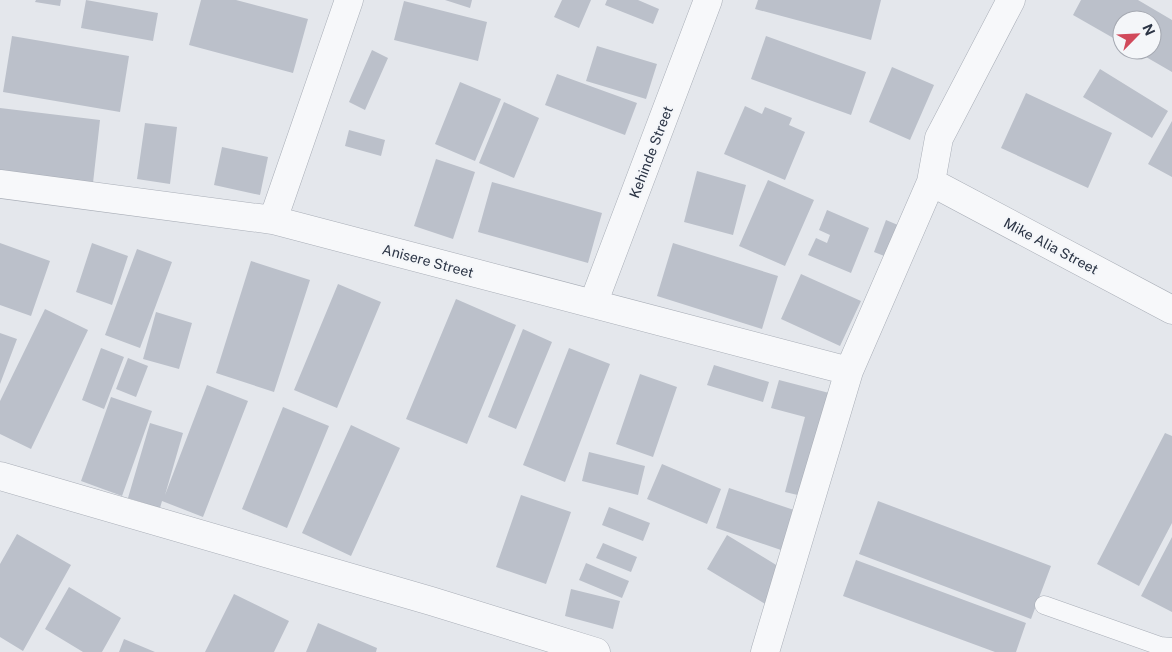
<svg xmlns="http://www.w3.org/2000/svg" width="1172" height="652" viewBox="0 0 1172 652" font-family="'Public Sans',sans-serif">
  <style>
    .building { fill: #bbc0ca }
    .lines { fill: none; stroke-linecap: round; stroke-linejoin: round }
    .service-casing { stroke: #a9aeb7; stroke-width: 19 }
    .minor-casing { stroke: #a9aeb7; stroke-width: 29 }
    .service { stroke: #f7f8fa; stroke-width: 18 }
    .minor { stroke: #f7f8fa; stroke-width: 28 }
    .labels { text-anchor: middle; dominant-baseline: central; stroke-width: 4; stroke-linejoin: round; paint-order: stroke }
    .street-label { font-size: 14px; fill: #2b3445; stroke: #f4f6f9 }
  </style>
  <rect width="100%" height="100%" fill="#e4e7ec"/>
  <path class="building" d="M 36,0 L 61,0 L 60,6 L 35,2 Z
    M 86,0 L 158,13 L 153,41 L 81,28 Z
    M 201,0 L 236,0 L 308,19 L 293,73 L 189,45 Z
    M 445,0 L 472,0 L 470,8 Z
    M 562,0 L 591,0 L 579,28 L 554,17 Z
    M 607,0 L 638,0 L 659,9 L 653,24 L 605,5 Z
    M 758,0 L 881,0 L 871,40 L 755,9 Z
    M 1081,0 L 1138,0 L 1172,20 L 1172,72 L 1134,50 L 1152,50 L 1152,20 L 1122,20 L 1122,43 L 1073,15 Z
    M 404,1 L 487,22 L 478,61 L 394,40 Z
    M 12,36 L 129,56 L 120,112 L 3,92 Z
    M 766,36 L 866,72 L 851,115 L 751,79 Z
    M 597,46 L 657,64 L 646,99 L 586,81 Z
    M 372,50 L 388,58 L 365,110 L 349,102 Z
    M 892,67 L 934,85 L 910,140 L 869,122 Z
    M 1100,69 L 1168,111 L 1152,138 L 1083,97 Z
    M 557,74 L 637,103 L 625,135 L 545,105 Z
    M 460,82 L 501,99 L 475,161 L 435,144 Z
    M 1026,93 L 1112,133 L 1088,188 L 1001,148 Z
    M 504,102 L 539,118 L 514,178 L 479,163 Z
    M 745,106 L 762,114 L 765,107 L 792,118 L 789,125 L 805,132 L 785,180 L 724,154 Z
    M 0,108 L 100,120 L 93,183 L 0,172 Z
    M 1172,121 L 1172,177 L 1148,164 Z
    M 145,123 L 177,127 L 170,184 L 137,179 Z
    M 349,130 L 385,140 L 381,156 L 345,146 Z
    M 222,147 L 268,157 L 260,195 L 214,185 Z
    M 436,159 L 475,172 L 453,239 L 414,226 Z
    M 697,171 L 746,185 L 733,235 L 684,222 Z
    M 768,180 L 814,200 L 785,266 L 739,246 Z
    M 492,182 L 602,213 L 588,263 L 478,232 Z
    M 827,210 L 869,228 L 851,273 L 808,255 L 816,238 L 827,243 L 830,235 L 819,230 Z
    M 886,220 L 905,228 L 892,259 L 874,252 Z
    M 0,243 L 50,261 L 31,316 L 0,305 Z
    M 92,243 L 128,256 L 112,305 L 76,292 Z
    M 673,243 L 778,276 L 762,329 L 657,296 Z
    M 137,249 L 172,262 L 140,348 L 105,335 Z
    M 251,261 L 310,280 L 274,392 L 216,373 Z
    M 801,274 L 861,301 L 840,346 L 781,319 Z
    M 338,284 L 381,302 L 337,408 L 294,390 Z
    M 456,299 L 516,325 L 467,444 L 406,419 Z
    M 45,309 L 88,330 L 31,449 L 0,434 L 0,401 Z
    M 156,312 L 192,323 L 179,369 L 143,359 Z
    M 523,329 L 552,342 L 516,429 L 488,417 Z
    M 0,333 L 17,339 L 0,384 Z
    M 101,348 L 124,357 L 104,409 L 82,400 Z
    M 569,348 L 610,364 L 565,482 L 523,465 Z
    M 128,358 L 148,366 L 136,397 L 116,389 Z
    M 714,365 L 769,382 L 763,402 L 707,385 Z
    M 640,374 L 677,387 L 653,457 L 616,444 Z
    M 779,380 L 833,394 L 806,497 L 785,492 L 805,417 L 771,408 Z
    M 207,385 L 248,401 L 203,517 L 162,501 L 160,508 L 128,498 L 150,423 L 183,433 L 165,495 Z
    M 111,397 L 152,411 L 122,496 L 81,481 Z
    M 283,407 L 329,426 L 287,528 L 242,509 Z
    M 351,425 L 400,448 L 351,556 L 302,533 Z
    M 1165,433 L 1172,436 L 1172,523 L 1139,586 L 1097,564 Z
    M 589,452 L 645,466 L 638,495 L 582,481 Z
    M 662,464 L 721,489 L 707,524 L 647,499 Z
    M 729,488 L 794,510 L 781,550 L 716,528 Z
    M 521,495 L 571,512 L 546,584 L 496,567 Z
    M 878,501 L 1051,566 L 1031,619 L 859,554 Z
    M 609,507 L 650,523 L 643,541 L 602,525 Z
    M 17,534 L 71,565 L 23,651 L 0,637 L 0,564 Z
    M 727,535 L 786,571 L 767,605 L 707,569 Z
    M 1172,537 L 1172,612 L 1141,596 Z
    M 603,543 L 637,557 L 631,572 L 596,558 Z
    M 856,560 L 1026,623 L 1016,652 L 995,652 L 843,596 Z
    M 586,563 L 629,581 L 622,598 L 579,580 Z
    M 69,587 L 121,618 L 102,652 L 83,652 L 45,629 Z
    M 571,589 L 620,601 L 613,629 L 565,616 Z
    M 234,594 L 289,621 L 274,652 L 205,652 Z
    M 318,623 L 377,648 L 376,652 L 306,652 Z
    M 124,639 L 155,652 L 119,652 Z"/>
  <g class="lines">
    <defs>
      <path id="service" d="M 1044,605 L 1160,646 L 1172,647"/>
      <path id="minor" d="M 931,182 L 1172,310
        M 0,184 L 273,220 L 849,371
        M 273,220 L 349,0
        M 593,304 L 708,0
        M 0,476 L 431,601 L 596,652
        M 765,652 L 849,371 L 931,182 L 939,138 L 1011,0"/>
    </defs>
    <use href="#service" class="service-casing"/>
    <use href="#minor" class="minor-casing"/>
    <use href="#service" class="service"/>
    <use href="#minor" class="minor"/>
  </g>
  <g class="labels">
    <g class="street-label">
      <text transform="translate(651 152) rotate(-69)">Kehinde Street</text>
      <text transform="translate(1051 246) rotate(28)">Mike Alia Street</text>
      <text transform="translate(428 261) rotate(15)">Anisere Street</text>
    </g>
  </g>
  <g transform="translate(1137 35) rotate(66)"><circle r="24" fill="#f4f6f9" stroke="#a4a8b1"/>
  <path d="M0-4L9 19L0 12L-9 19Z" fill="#d1495b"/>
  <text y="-8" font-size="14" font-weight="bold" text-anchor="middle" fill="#2b3445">N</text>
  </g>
</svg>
